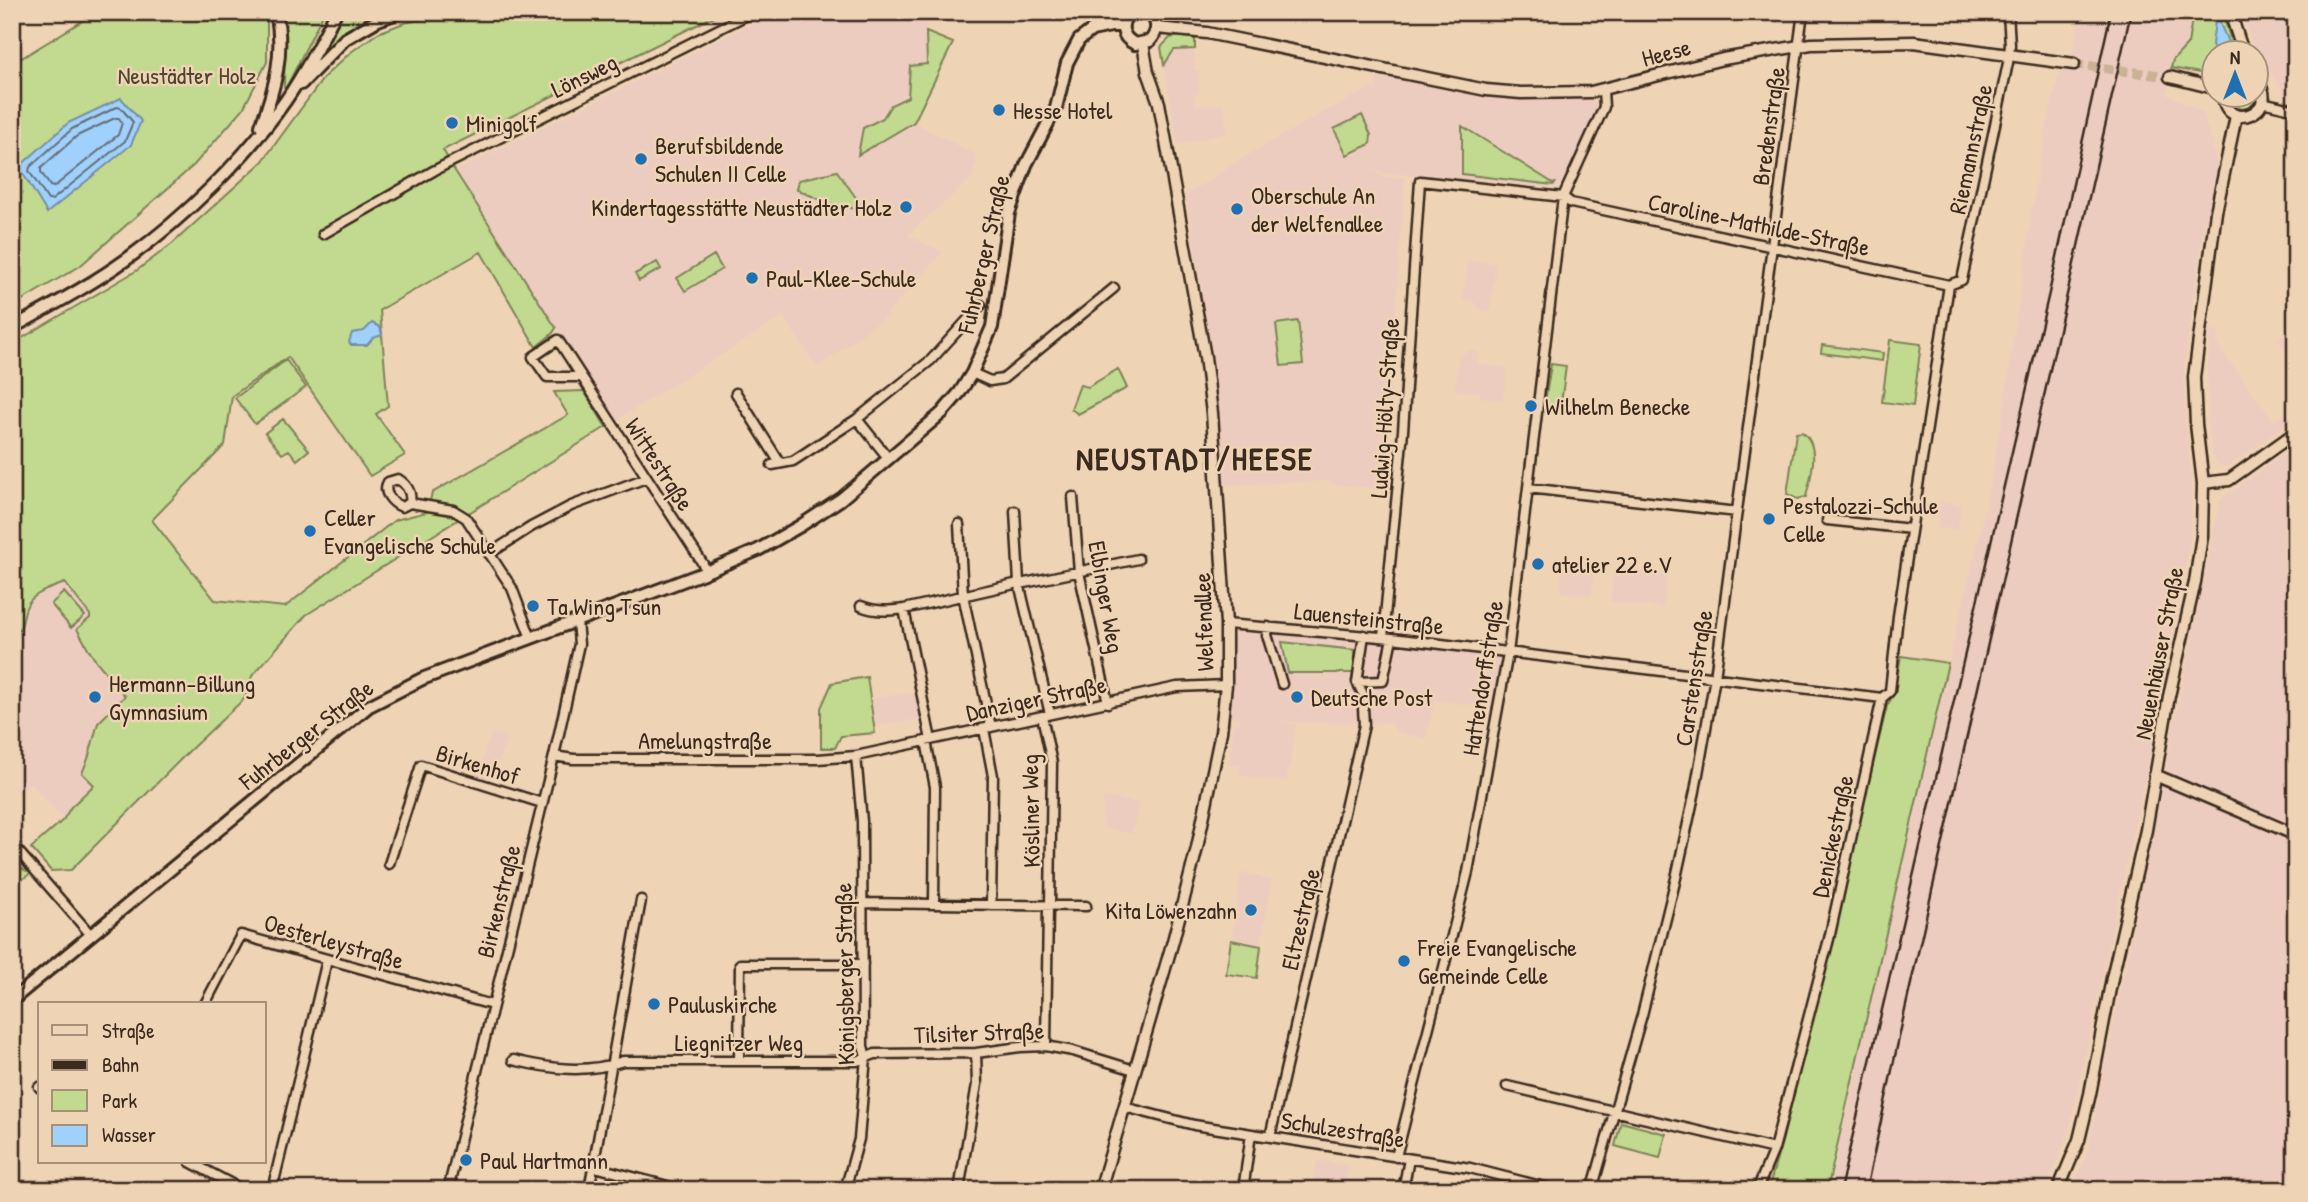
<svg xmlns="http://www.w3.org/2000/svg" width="2308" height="1202" viewBox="0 0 2308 1202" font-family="'Patrick Hand',sans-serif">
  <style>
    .built { fill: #edccc0 }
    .green { fill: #c2da90; stroke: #7e8257; stroke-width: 2 }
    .water { fill: #9fd1fc; stroke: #778ea3; stroke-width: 2 }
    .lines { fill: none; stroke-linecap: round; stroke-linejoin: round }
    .shore { stroke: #636d77; stroke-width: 2 }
    .tertiary-tunnel { stroke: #cab297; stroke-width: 10; stroke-dasharray: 10 5; stroke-linecap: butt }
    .minor-casing { stroke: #3b2a1e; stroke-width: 13 }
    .tertiary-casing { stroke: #3b2a1e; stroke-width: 15 }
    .secondary-casing { stroke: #3b2a1e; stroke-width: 16 }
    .minor { stroke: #eed4b5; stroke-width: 8 }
    .tertiary { stroke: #eed4b5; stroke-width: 10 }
    .secondary { stroke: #eed4b5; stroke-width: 10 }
    .rail { stroke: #3b2a1e; stroke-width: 2.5 }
    .poi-dot { fill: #1f6fb2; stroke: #eed4b5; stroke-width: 2.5 }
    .labels { text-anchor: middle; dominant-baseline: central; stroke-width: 5; stroke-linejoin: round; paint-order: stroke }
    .street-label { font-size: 24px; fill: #3b2a1e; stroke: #eed4b5 }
    .park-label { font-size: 24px; fill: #4f442f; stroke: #eed4b5 }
    .poi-label { font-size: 24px; fill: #3b2a1e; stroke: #eed4b5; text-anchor: start }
    .district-label { font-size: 32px; font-weight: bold; letter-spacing: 2px; fill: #3b2a1e; stroke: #eed4b5 }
  </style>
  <rect width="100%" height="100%" fill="#eed4b5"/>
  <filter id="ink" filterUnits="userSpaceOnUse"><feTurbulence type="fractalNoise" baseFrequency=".0143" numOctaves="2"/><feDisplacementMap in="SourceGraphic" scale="14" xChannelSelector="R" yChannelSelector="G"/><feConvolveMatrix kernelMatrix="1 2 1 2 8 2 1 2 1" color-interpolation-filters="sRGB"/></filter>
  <g filter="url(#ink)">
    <path class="built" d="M 775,12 L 927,12 L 926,32 L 953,43 L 914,122 L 978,156 L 972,178 L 908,235 L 943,252 L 882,320 L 817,368 L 783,317 L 617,420 L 455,171 Z
      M 2081,12 L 2193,12 L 2188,44 L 2173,60 L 2167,94 L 2203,112 L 2218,164 L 2201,245 L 2184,369 L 2186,425 L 2193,486 L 2190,543 L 2146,774 L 2069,1132 L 2046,1190 L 1829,1190 L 1948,663 L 1979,537 L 2000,432 L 2038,168 L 2059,71 L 2068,71 Z
      M 2241,12 L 2296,12 L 2296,102 L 2288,99 L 2254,50 Z
      M 1179,36 L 1195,39 L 1195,70 L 1199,70 L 1199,94 L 1195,94 L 1195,106 L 1224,104 L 1227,131 L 1224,134 L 1178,145 L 1161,51 L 1166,41 Z
      M 1378,74 L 1496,97 L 1587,97 L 1595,102 L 1598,114 L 1565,181 L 1556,188 L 1382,173 L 1374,169 L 1384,177 L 1405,177 L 1384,489 L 1335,485 L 1329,481 L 1226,485 L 1212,356 L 1186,195 L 1242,158 L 1318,115 L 1372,87 L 1375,92 Z
      M 1468,260 L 1496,264 L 1490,311 L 1482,311 L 1472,301 L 1463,300 Z
      M 2296,326 L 2296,365 L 2277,339 Z
      M 2211,328 L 2220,334 L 2216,343 L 2274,421 L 2296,406 L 2296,418 L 2227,467 L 2219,466 L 2212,454 L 2208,426 L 2207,370 Z
      M 1470,350 L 1478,351 L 1477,364 L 1507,368 L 1503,400 L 1480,397 L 1480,393 L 1455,390 L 1458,356 Z
      M 2296,444 L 2296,1190 L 2072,1190 L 2087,1153 L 2220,500 Z
      M 103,502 L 228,653 L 71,807 L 63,820 L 30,783 L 12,799 L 12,563 Z
      M 1940,502 L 1961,505 L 1958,530 L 1937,528 Z
      M 1563,560 L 1595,564 L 1592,596 L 1560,592 Z
      M 1614,569 L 1667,575 L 1663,608 L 1610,602 Z
      M 1242,628 L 1390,640 L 1500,655 L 1502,659 L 1493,707 L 1435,701 L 1426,739 L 1396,732 L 1390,723 L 1298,723 L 1273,720 L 1296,724 L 1287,782 L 1239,775 L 1240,766 L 1228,764 L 1234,724 L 1239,725 L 1240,718 L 1230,716 L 1232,640 L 1237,631 Z
      M 918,691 L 922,719 L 874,726 L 870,699 Z
      M 491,733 L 507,738 L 494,778 L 487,775 L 485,780 L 477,776 Z
      M 1103,796 L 1139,803 L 1132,834 L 1102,828 Z
      M 1241,872 L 1272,880 L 1261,946 L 1231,940 Z
      M 1317,1160 L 1349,1166 L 1344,1190 L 1312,1190 Z"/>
    <path class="green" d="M 97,12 L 267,12 L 267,62 L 243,109 L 194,165 L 80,266 L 12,306 L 12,64 Z
      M 283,12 L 324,12 L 286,88 L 284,87 L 285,40 Z
      M 344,12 L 386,12 L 337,40 L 321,56 Z
      M 459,12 L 723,12 L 443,150 L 455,171 L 556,328 L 552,334 L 536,347 L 481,252 L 380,310 L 388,406 L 376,414 L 405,455 L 370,476 L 288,357 L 232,396 L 225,445 L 152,520 L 215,600 L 285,607 L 395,520 L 427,512 L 432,493 L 568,415 L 554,392 L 584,391 L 606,427 L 306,615 L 252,676 L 245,698 L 190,750 L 71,870 L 51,871 L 31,848 L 63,820 L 71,807 L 94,785 L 82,773 L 88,759 L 98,723 L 125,696 L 93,657 L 77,629 L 90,618 L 90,615 L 65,583 C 54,587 36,592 29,602 C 20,615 27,626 12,638 L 12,344 L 136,271 L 172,244 L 262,162 L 325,76 L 351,52 L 378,33 L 404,23 Z
      M 2193,12 L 2222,12 L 2231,41 L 2232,52 L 2214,52 L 2212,75 L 2171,68 L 2173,60 L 2188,44 Z
      M 926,32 L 953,43 L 914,122 L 858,155 L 863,128 L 883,118 L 891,105 L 908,97 L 910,66 L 927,64 Z
      M 1179,36 L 1195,39 L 1195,49 L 1174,50 L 1164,65 L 1161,47 L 1170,38 Z
      M 2230,95 L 2255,95 L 2254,102 L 2250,107 L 2242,109 L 2232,104 Z
      M 1362,115 L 1371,135 L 1370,144 L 1347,155 L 1334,129 Z
      M 1462,126 L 1553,183 L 1555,183 L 1553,185 L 1462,174 Z
      M 837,171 L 864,209 C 838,209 819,200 797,189 L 799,180 Z
      M 714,255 L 722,269 L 685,291 L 677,278 Z
      M 657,262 L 661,269 L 639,281 L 635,274 Z
      M 1298,321 L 1303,364 L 1281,366 L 1276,324 Z
      M 1890,340 L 1921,344 L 1913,406 L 1882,402 Z
      M 1822,345 L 1883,353 L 1882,361 L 1821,353 Z
      M 286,360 L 306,387 L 255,424 L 235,398 Z
      M 1551,364 L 1566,366 L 1560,411 L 1544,408 Z
      M 1118,369 L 1127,388 L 1078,414 L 1071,409 L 1080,385 L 1088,387 Z
      M 283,419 L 309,450 L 297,460 L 289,450 L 282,454 L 265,433 Z
      M 1802,432 C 1822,446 1810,478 1806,497 L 1797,499 L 1787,494 L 1796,433 Z
      M 64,592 L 85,616 L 71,628 L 51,604 Z
      M 1282,642 L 1355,650 L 1356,673 L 1288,673 Z
      M 1901,656 L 1948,663 L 1827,1190 L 1768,1190 L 1783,1138 L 1887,706 L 1894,694 Z
      M 867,677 L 875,733 L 841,736 L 835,748 L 821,748 L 821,708 L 832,683 Z
      M 12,864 L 31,873 L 12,887 Z
      M 1231,940 L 1261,946 L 1257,978 L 1226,974 Z
      M 1621,1122 L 1666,1134 L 1660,1158 L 1615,1146 Z"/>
    <path class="water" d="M 2216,14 L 2228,42 L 2224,52 L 2214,52 L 2212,44 Z
      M 121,98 L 141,121 L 131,145 L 47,213 L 19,167 L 68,123 Z
      M 372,323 L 380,327 L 382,335 L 373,338 L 367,345 L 351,345 L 349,342 L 352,333 L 364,331 Z"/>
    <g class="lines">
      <path class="shore" d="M 117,107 L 121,108 L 133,122 L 125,141 L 52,200 L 48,200 L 29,171 L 30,167 L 72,129 Z
        M 115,118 L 119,118 L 122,123 L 118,135 L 54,187 L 50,186 L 41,172 L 41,168 L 77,136 Z"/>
      <path class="tertiary-tunnel" d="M 2074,64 L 2170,77"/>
      <defs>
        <path id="minor" d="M 2262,102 L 2296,110
          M 1563,197 L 1571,203 L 1949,285
          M 323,234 L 435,170 L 753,12
          M 1949,285 L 1962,280 L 2008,63 L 2010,45 L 2008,12
          M 972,373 L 990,381 L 1003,379 L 1114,288
          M 581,377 L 547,377 L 533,357 L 558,340 L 703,564 L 706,572
          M 736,393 L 780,463
          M 857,419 L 931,360 L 981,305
          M 772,465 L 793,461 L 857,419 L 889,459
          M 1528,488 L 1737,512
          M 1073,497 L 1079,572 L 1108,703
          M 410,503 L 402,507 C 392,503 382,492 388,482 L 398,479 C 406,484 412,492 410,503 L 453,510 L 466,518 L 512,588 L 531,638
          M 1015,511 L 1019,583 L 1050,714
          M 1827,520 L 1911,529
          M 959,524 L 963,595 L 991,727
          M 489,554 L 531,527 L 571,506 L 646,478
          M 1020,584 L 1138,559
          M 861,606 C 875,612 889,611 904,609 L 1019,583
          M 904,609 L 931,740
          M 1226,624 L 1392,638 L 1882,698
          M 1268,627 L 1267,635 L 1282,684
          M 1383,637 L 1403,431 L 1420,181 L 1563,197 L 1604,107 L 1603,90
          M 1357,682 L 1383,681 L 1392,638
          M 1357,682 L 1364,635
          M 1357,682 L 1362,692
          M 1042,716 L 1052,763 L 1050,906
          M 984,729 L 993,776 L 991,905
          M 926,741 L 935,787 L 934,903
          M 554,756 L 573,759 L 818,759 L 856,756 L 1177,687 L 1226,685
          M 12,844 L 91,935
          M 389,864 L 421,765 L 542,803
          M 863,903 L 1086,906
          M 205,1004 L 241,935 L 492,1005
          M 1046,1046 L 1048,906
          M 513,1060 C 550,1069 587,1074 623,1061 L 857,1061 L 875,1054 L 976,1053 L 1020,1047 L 1046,1046 L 1073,1051 L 1134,1070
          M 739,1061 L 740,964 L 863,964
          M 1507,1086 L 1774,1149
          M 39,1087 L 40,1088
          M 1124,1107 L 1194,1125 L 1470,1168 L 1556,1190
          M 1270,1137 L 1364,725 L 1363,708
          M 1396,1157 L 1468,872 L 1508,653 L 1563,197
          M 190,1162 L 243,1190
          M 595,1167 L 683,1190
          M 272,1190 L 327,960
          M 448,1190 L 554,756 L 579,644 L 577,621
          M 589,1190 L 641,900
          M 845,1190 L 859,1139 L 866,1057 L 863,1046 L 862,821 L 856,756
          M 959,1190 L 977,1084 L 976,1053
          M 1243,1190 L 1251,1134
          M 1403,1190 L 1409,1159
          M 1592,1190 L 1642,1015 L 1676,878 L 1695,791 L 1715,677 L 1803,12
          M 1757,1190 L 1774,1149 L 1829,939 L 1882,698 L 1890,691 L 1898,616 L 1949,285"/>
        <path id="tertiary" d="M 2230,12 L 2243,52
          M 1157,28 L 1207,33 L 1486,90 L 1521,93 L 1591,92 L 1723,59 L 1811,44 L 1914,42 L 2074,64
          M 2170,77 L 2214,88
          M 2223,94 C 2225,136 2284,110 2256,80
          M 2203,483 L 2229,480 L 2296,432
          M 2155,775 L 2296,835
          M 1100,1190 L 1173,941 L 1197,848 L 1221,732 L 1226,685 L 1226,624 L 1212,413 L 1205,357 L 1159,103 L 1148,72 L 1143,44
          M 2058,1190 L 2079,1140 L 2090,1094 L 2112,978 L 2146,830 L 2169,696 L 2195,582 L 2202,536 L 2203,483 L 2196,424 L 2194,377 L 2216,212 L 2236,116"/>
        <path id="secondary" d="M 1131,12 C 1118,23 1121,37 1135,44 L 1150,41 C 1159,31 1158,20 1148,12
          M 301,84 L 345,39 L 378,20 L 400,12
          M 261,126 C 275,88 285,52 276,12
          M 12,328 C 51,306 91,285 127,259 C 185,217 245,159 286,100 C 305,72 321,42 336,12
          M 12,1000 L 369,706 L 422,679 L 706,572 L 758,550 L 800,526 L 841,499 L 942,413 L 960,392 L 972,373 L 992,327 L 1009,213 L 1026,165 L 1056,108 L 1067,63 L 1079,40 L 1092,30 L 1111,26 L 1122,26"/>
      </defs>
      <use href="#minor" class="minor-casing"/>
      <use href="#tertiary" class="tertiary-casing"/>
      <use href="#secondary" class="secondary-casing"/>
      <use href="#minor" class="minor"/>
      <use href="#tertiary" class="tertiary"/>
      <use href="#secondary" class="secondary"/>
      <path class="rail" d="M 1840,1190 L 2049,293 L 2111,12
        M 1866,1190 L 1905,1010 L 2131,12"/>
    </g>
  </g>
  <g class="poi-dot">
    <circle cx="999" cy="110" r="7"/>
    <circle cx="452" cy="123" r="7"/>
    <circle cx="641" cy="159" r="7"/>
    <circle cx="906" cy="207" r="7"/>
    <circle cx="1237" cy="209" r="7"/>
    <circle cx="752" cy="278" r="7"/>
    <circle cx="1531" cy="406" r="7"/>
    <circle cx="1769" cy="519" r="7"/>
    <circle cx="310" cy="531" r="7"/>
    <circle cx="1538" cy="564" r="7"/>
    <circle cx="533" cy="606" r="7"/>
    <circle cx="95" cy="697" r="7"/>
    <circle cx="1297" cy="697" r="7"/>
    <circle cx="1251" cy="910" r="7"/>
    <circle cx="1404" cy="961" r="7"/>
    <circle cx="654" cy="1004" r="7"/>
    <circle cx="466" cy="1160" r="7"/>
  </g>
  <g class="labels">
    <g class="street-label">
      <text transform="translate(1666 52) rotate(-15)">Heese</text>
      <text transform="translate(584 75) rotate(-26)">Lönsweg</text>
      <text transform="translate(1768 126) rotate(-82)">Bredenstraße</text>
      <text transform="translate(1970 149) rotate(-78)">Riemannstraße</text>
      <text transform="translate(1759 224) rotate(12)">Caroline-Mathilde-Straße</text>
      <text transform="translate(983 254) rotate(-77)">Fuhrberger Straße</text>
      <text transform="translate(1384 408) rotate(-86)">Ludwig-Hölty-Straße</text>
      <text transform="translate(660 464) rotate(57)">Wittestraße</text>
      <text transform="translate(1107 597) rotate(80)">Elbinger Weg</text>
      <text transform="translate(1369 618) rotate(6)">Lauensteinstraße</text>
      <text transform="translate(1203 622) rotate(-92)">Welfenallee</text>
      <text transform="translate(2158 653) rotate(-79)">Neuenhäuser Straße</text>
      <text transform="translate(1482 678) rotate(-81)">Hattendorffstraße</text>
      <text transform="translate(1693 678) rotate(-81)">Carstensstraße</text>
      <text transform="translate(1036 698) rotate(-12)">Danziger Straße</text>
      <text transform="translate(306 734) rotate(-38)">Fuhrberger Straße</text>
      <text x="705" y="740">Amelungstraße</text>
      <text transform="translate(478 764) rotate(17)">Birkenhof</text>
      <text transform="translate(1030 811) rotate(-91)">Kösliner Weg</text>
      <text transform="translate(1832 836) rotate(-78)">Denickestraße</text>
      <text transform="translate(498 901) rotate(-76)">Birkenstraße</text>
      <text transform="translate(1300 919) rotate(-77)">Eltzestraße</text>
      <text transform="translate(334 941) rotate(16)">Oesterleystraße</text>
      <text transform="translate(844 974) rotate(-91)">Königsberger Straße</text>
      <text transform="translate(979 1032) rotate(-2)">Tilsiter Straße</text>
      <text x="739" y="1042">Liegnitzer Weg</text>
      <text transform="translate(1343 1129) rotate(9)">Schulzestraße</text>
    </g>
    <g class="park-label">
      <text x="187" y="75">Neustädter Holz</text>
    </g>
    <g class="poi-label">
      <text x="1013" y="110">Hesse Hotel</text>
      <text x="466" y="123">Minigolf</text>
      <text x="655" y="145">Berufsbildende<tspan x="655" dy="28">Schulen II Celle</tspan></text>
      <text x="1251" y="195">Oberschule An<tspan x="1251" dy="28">der Welfenallee</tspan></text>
      <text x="892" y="207" text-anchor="end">Kindertagesstätte Neustädter Holz</text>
      <text x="766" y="278">Paul-Klee-Schule</text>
      <text x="1545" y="406">Wilhelm Benecke</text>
      <text x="1783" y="505">Pestalozzi-Schule<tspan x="1783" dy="28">Celle</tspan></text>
      <text x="324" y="517">Celler<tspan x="324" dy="28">Evangelische Schule</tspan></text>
      <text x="1552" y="564">atelier 22 e.V</text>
      <text x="547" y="606">Ta Wing Tsun</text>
      <text x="109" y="683">Hermann-Billung<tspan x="109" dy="28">Gymnasium</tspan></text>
      <text x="1311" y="697">Deutsche Post</text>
      <text x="1237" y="910" text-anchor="end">Kita Löwenzahn</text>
      <text x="1418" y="947">Freie Evangelische<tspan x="1418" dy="28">Gemeinde Celle</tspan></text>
      <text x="668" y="1004">Pauluskirche</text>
      <text x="480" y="1160">Paul Hartmann</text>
    </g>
    <g class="district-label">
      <text x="1195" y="458">NEUSTADT/HEESE</text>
    </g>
  </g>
  <rect width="2308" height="1202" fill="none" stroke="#eed4b5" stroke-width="42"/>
  <rect x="21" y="21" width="2266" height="1160" fill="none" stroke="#3b2a1e" stroke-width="2.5" filter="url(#ink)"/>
  <rect x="38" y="1002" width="228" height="161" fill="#eed4b5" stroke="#a69079" stroke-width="2"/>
  <rect x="52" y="1025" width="35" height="10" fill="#eed4b5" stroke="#a69079" stroke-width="2"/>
  <text x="102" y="1038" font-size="21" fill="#3b2a1e">Straße</text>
  <rect x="52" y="1060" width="35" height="10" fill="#3b2a1e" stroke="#a69079" stroke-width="2"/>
  <text x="102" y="1072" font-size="21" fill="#3b2a1e">Bahn</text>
  <rect x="52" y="1090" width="35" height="21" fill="#c2da90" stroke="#a69079" stroke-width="2"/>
  <text x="102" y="1108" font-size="21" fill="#3b2a1e">Park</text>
  <rect x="52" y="1125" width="35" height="21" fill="#9fd1fc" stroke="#a69079" stroke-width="2"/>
  <text x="102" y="1142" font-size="21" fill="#3b2a1e">Wasser</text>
  <g transform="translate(2235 74)"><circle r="33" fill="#eed4b5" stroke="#a69079" stroke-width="2"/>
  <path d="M0-5L12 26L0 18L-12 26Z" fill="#1f6fb2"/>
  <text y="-10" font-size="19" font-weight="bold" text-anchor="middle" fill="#3b2a1e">N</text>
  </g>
</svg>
